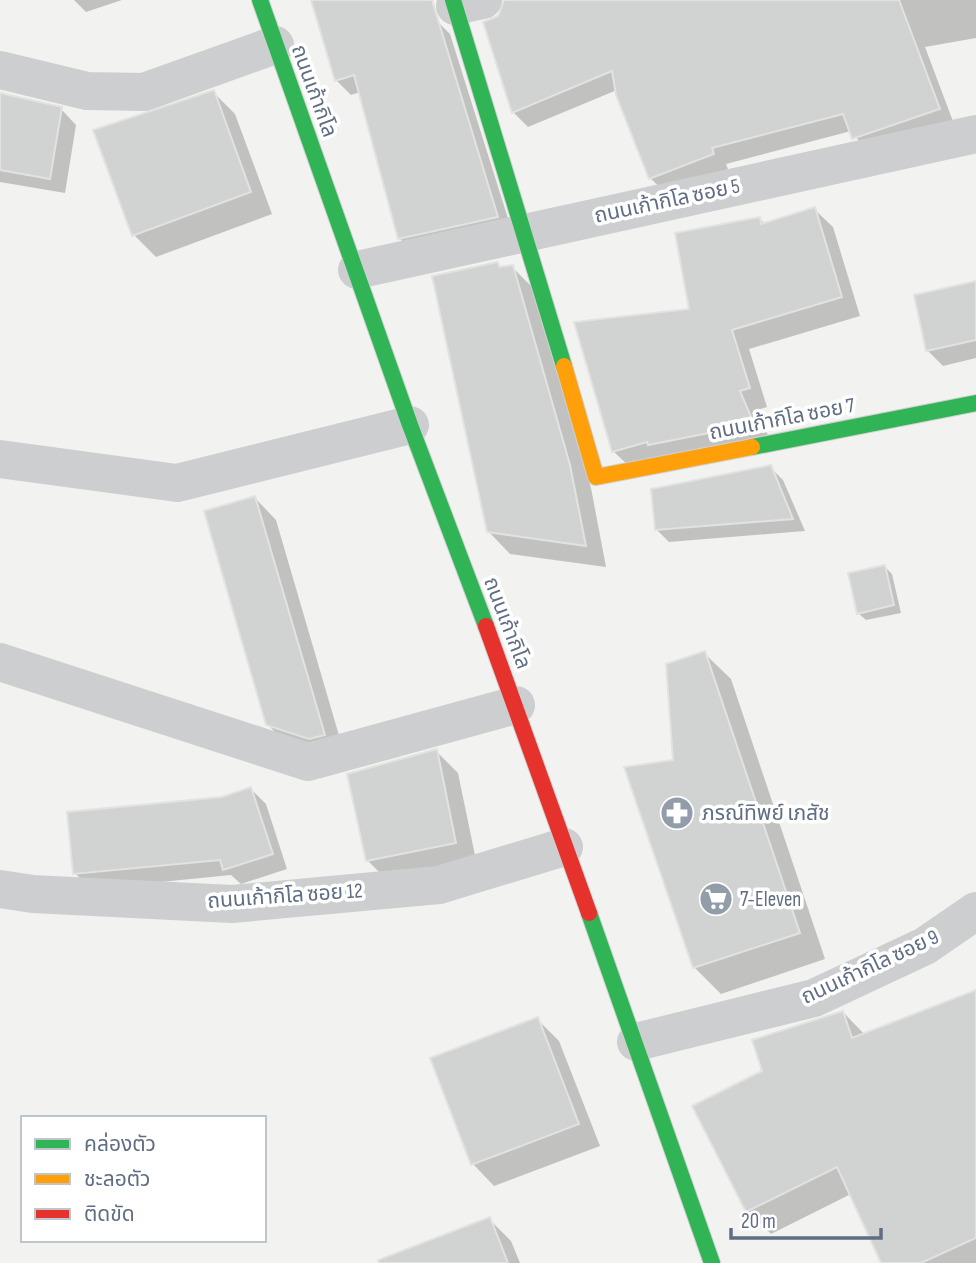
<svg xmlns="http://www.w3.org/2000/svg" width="976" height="1263" viewBox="0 0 976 1263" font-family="'Sofia Sans Condensed','Noto Sans Thai',sans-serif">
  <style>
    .shadow { fill: #0003 }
    .building { fill: #d1d2d2; stroke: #e2e2e0; stroke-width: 2 }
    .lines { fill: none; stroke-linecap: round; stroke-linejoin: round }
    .fast-casing { stroke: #cfd1d1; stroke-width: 18 }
    .slow-casing { stroke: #cfd1d1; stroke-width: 18 }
    .jam-casing { stroke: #cfd1d1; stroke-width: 18 }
    .street { stroke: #cdcecf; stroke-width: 38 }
    .fast { stroke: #30b455; stroke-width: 16 }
    .slow { stroke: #ff9f0a; stroke-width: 16 }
    .jam { stroke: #e5322d; stroke-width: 16 }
    .labels { text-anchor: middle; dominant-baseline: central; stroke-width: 7; stroke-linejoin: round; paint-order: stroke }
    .street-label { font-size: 21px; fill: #606e83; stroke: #fff }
    .poi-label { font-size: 21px; fill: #606e83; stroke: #fff; text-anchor: start }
  </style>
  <rect width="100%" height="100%" fill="#f2f3f0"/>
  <path class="shadow" d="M 74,0 L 122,0 L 86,12 Z
    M 551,0 L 976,0 L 976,38 L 925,47 L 954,124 L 869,153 L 851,131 L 726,164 L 728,169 L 666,193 L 650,178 L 617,90 L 528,127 L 513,112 Z
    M 435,19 L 450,34 L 512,231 L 415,253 L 399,238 L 360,92 L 351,95 L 336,80 Z
    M 213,92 L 235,114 L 272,214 L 156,257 L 134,235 Z
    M 0,95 L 61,109 L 76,125 L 65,193 L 0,182 Z
    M 814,209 L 833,227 L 860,316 L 749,349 L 767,407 L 757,410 L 771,442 L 632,469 L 613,451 L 691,311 L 760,219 L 765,224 Z
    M 497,263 L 502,269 L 512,267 L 534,289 L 591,488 L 606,567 L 510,554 L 488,531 Z
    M 976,282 L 976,358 L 943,366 L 927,350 Z
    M 770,467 L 783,480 L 805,531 L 669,542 L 656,529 Z
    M 255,498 L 276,520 L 345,756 L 290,747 L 268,725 Z
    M 885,567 L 892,574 L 901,613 L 866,620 L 858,613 Z
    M 704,653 L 731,679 L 825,959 L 721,994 L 694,967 L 675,762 Z
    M 436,751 L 458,773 L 477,865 L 389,882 L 367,860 Z
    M 251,789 L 266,804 L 287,869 L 241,884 L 231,875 L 90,889 L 75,873 L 222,798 Z
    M 976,992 L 976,1263 L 883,1263 L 851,1194 L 771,1234 L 748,1211 L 764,1072 L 843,1012 L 865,1035 Z
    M 537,1019 L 559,1041 L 600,1146 L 494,1186 L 473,1164 L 432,1059 Z
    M 489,1219 L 511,1241 L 520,1263 L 438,1263 Z"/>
  <path class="building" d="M 311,0 L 432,0 L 498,217 L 398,239 L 354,75 L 335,81 Z
    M 504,0 L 899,0 L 940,109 L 852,139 L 843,114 L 712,148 L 714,154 L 649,179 L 616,95 L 612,71 L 512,113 L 483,22 L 498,16 Z
    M 214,90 L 251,192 L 132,236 L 93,130 Z
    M 0,93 L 62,107 L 50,179 L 0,170 Z
    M 815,207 L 842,297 L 732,330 L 750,388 L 740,391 L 754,424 L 648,445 L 647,442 L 612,452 L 574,322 L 689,309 L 675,233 L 760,217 L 761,224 Z
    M 498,262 L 499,267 L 513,265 L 570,465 L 586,546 L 487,532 L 432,276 Z
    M 976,281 L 976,340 L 926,351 L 914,295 Z
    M 771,465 L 793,519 L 655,530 L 651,489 Z
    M 255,496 L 325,735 L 309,739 L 266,725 L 204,511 Z
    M 885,565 L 894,605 L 857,614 L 848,573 Z
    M 705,651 L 800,933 L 693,968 L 624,767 L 673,760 L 666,664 Z
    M 437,749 L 456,843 L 366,861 L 347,774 Z
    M 251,787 L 273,854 L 223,870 L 220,860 L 73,874 L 67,812 L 222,797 Z
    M 976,990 L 976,1238 L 921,1263 L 881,1263 L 837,1167 L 746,1212 L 692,1106 L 762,1071 L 752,1040 L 843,1011 L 852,1038 Z
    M 538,1017 L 579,1124 L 471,1165 L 430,1058 Z
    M 490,1217 L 508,1263 L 379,1263 L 378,1260 Z"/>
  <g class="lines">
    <defs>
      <path id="fast" d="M 260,0 L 410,425 L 486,626
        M 453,0 L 564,366
        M 752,447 L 976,403
        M 589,913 L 712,1263"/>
      <path id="slow" d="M 564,366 L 596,477 L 752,447"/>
      <path id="jam" d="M 486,626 L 589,913"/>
    </defs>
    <use href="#fast" class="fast-casing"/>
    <use href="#slow" class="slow-casing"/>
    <use href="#jam" class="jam-casing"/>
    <path class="street" d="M 455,6 L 483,0
      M 0,70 L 87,91 L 144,92 L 275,45
      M 357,270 L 976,134
      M 0,459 L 177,483 L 410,425
      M 0,662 L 308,762 L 516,705
      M 0,889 L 33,894 L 232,904 L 439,885 L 564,847
      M 636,1042 L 814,998 L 925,946 L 976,911"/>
    <use href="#fast" class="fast"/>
    <use href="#slow" class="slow"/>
    <use href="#jam" class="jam"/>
  </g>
  <defs>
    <symbol id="pharmacy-disc" viewBox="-11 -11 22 22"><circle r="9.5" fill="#939da9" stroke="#fff"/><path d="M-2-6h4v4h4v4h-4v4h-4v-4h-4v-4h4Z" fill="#fff"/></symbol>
    <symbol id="supermarket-disc" viewBox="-11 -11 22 22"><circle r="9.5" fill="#939da9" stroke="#fff"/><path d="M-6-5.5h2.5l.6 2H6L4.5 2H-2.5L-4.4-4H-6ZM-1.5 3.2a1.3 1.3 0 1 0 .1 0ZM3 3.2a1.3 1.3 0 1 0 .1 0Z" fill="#fff"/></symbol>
  </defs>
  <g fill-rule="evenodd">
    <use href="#pharmacy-disc" x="658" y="794" width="38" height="38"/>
    <use href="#supermarket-disc" x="697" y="880" width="38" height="38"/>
  </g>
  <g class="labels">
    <g class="street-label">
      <text transform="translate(314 91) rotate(70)">ถนนเก้ากิโล</text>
      <text transform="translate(667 201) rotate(-12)">ถนนเก้ากิโล ซอย 5</text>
      <text transform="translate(782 419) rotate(-11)">ถนนเก้ากิโล ซอย 7</text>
      <text transform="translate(507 623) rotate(69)">ถนนเก้ากิโล</text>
      <text transform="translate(285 896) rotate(-4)">ถนนเก้ากิโล ซอย 12</text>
      <text transform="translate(870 967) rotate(-25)">ถนนเก้ากิโล ซอย 9</text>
    </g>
    <g class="poi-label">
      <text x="702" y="813">ภรณ์ทิพย์ เภสัช</text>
      <text x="740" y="899">7-Eleven</text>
    </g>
  </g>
  <rect x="21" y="1116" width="245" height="126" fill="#ffffff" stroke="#bfc5cd" stroke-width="2"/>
  <rect x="35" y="1139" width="35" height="10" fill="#30b455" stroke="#bfc5cd" stroke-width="2"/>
  <text x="84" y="1151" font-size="21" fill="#606e83">คล่องตัว</text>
  <rect x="35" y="1174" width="35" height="10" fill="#ff9f0a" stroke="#bfc5cd" stroke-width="2"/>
  <text x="84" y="1186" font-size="21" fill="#606e83">ชะลอตัว</text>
  <rect x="35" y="1209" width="35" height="10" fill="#e5322d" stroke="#bfc5cd" stroke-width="2"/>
  <text x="84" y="1221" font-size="21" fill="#606e83">ติดขัด</text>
  <path d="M731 1228v10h150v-10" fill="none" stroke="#606e83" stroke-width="3.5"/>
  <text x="741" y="1228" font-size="21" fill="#606e83" stroke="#ffffff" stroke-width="5" paint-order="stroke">20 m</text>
</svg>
